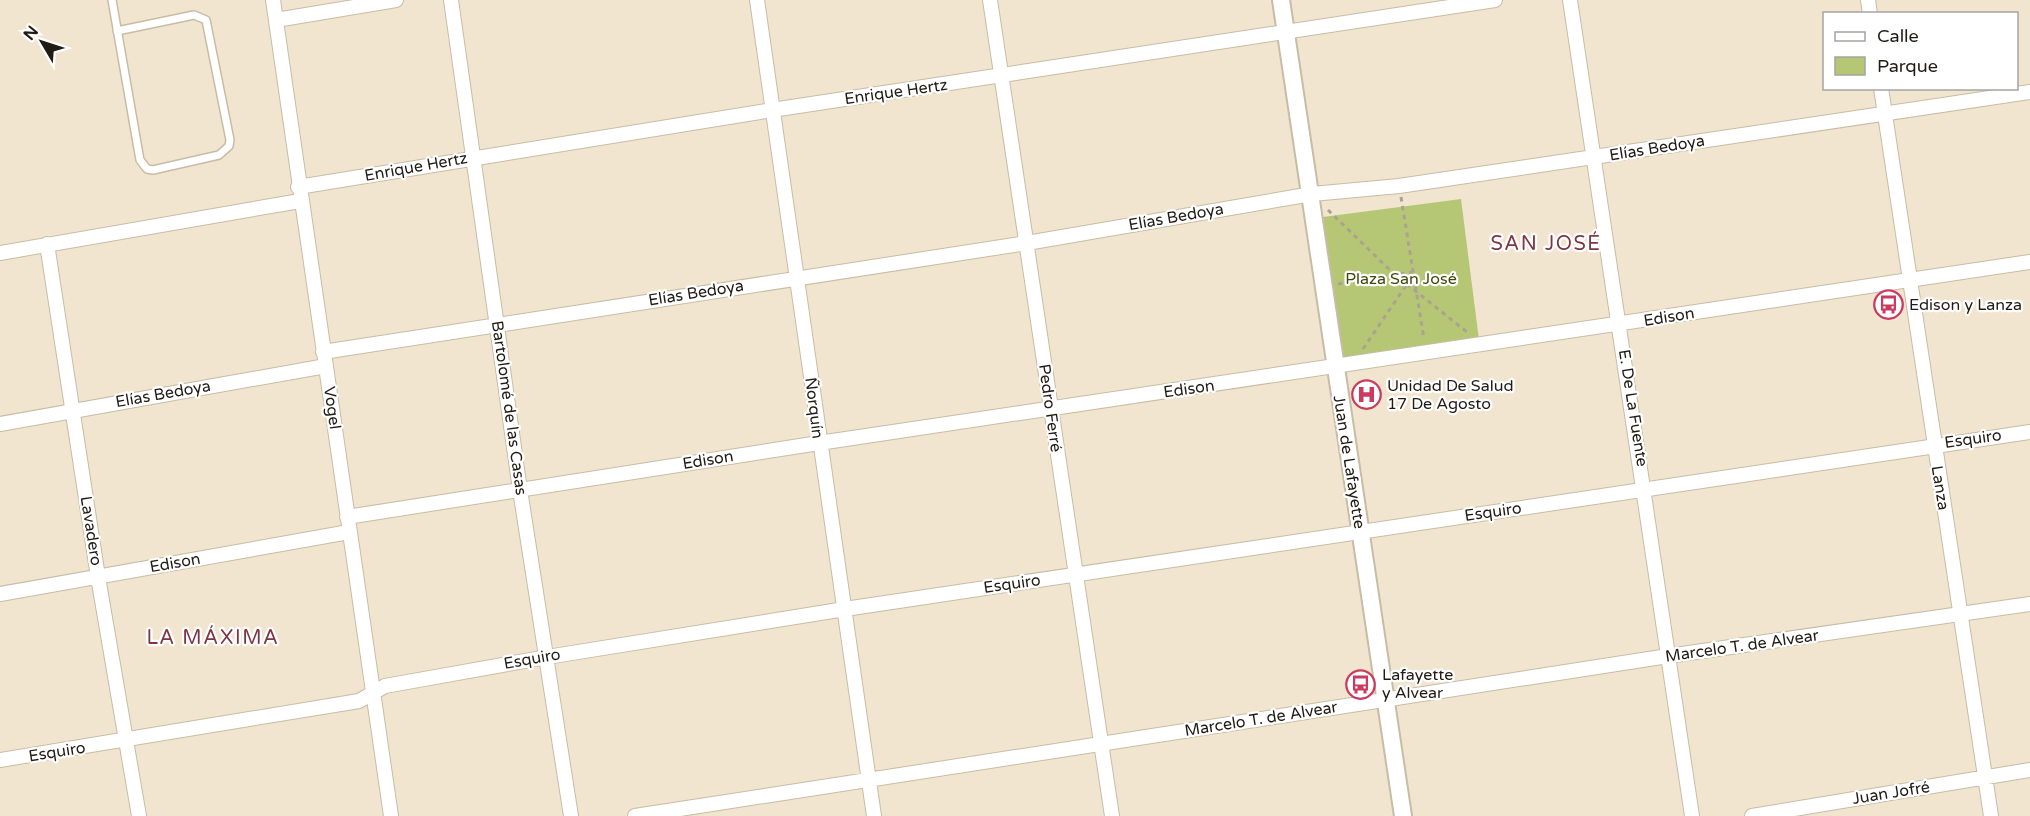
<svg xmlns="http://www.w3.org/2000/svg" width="2030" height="816" viewBox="0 0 2030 816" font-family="'Varela Round',sans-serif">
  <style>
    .green { fill: #b5c775 }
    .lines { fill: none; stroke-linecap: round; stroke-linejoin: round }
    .service-casing { stroke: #c8bca7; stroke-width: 10 }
    .minor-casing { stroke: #c8bca7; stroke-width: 16 }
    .tertiary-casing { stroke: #c8bca7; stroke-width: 20 }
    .path { stroke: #aca291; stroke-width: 3; stroke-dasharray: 4.5 4.5; stroke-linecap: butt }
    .service { stroke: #fff; stroke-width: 7 }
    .minor { stroke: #fff; stroke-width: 14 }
    .tertiary { stroke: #fff; stroke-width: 16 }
    .labels { text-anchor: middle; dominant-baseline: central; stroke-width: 4.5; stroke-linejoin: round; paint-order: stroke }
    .street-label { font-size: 16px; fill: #201b14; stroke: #fff }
    .park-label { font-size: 16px; fill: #3f4909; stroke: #fff }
    .poi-label { font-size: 16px; fill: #201b14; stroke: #fff; text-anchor: start }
    .quarter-label { font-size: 20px; letter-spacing: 1.5px; fill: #7e3644; stroke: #fff }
  </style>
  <rect width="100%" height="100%" fill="#f1e5cf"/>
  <path class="green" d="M 1461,199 L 1479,340 L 1341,358 L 1323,217 Z"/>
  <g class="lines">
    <defs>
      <path id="service" d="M 112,0 L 140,160 L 147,169 L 153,170 L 219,155 L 229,146 L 230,140 L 206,20 L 194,15 L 117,31"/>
      <path id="minor" d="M 273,0 L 391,816
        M 451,0 L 520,490 L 571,816
        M 757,0 L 874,816
        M 990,0 L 1112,816
        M 1570,0 L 1692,816
        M 1868,0 L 1870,14
        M 276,20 L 396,0
        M 1881,88 L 1991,816
        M 298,187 L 772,110 L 1495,0
        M 47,244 L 98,577 L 139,816
        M 0,253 L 300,201
        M 323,352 L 1027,243 L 1312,194 L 1399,186 L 2030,92
        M 0,424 L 326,366
        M 347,517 L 819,443 L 2030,262
        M 0,594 L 349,532
        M 0,760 L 359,701 L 385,686 L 547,657 L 845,609 L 2030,432
        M 635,816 L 1668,656 L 2030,604
        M 1752,816 L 2030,770"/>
      <path id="tertiary" d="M 1281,0 L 1403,816"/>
    </defs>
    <use href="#service" class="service-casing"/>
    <use href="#minor" class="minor-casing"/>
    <use href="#tertiary" class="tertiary-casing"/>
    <path class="path" d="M 1401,197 L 1424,339
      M 1328,210 L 1394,274 L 1467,332
      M 1338,284 L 1413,272
      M 1363,349 L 1407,284"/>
    <use href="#service" class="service"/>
    <use href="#minor" class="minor"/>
    <use href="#tertiary" class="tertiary"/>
  </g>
  <defs>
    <symbol id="bus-ring" viewBox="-11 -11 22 22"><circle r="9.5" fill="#fff" stroke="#ca3b5f" stroke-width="1.5"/><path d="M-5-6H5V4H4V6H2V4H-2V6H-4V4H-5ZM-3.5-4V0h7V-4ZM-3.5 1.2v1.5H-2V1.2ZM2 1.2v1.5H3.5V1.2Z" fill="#ca3b5f"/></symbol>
    <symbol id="hospital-ring" viewBox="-11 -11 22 22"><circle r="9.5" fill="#fff" stroke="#ca3b5f" stroke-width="1.5"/><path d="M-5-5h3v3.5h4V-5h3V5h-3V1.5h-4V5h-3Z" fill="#ca3b5f"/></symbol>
  </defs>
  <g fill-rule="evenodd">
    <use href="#bus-ring" x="1872" y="288" width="33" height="33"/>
    <use href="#hospital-ring" x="1350" y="378" width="33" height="33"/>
    <use href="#bus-ring" x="1344" y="668" width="33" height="33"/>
  </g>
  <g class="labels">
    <g class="street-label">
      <text transform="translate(896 92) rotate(-8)">Enrique Hertz</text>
      <text transform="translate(1657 148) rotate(-9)">Elías Bedoya</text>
      <text transform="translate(416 167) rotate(-10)">Enrique Hertz</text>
      <text transform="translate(1176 217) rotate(-10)">Elías Bedoya</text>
      <text transform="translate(696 293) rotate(-9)">Elías Bedoya</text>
      <text transform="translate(1669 317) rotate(-9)">Edison</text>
      <text transform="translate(1189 389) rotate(-8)">Edison</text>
      <text transform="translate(163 394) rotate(-10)">Elías Bedoya</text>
      <text transform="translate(332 408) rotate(82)">Vogel</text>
      <text transform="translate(509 408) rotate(82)">Bartolomé de las Casas</text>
      <text transform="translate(814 408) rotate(83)">Ñorquín</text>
      <text transform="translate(1050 408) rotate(82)">Pedro Ferré</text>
      <text transform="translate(1633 408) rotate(81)">E. De La Fuente</text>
      <text transform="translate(1973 439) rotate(-8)">Esquiro</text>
      <text transform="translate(708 460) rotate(-9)">Edison</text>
      <text transform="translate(1349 462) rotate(81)">Juan de Lafayette</text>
      <text transform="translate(1940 488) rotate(81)">Lanza</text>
      <text transform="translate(1493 512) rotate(-8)">Esquiro</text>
      <text transform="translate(91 531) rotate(81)">Lavadero</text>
      <text transform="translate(175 563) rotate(-10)">Edison</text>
      <text transform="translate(1012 584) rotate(-8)">Esquiro</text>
      <text transform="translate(1742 646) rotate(-8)">Marcelo T. de Alvear</text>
      <text transform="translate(532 659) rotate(-10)">Esquiro</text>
      <text transform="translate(1261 719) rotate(-9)">Marcelo T. de Alvear</text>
      <text transform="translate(57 752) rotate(-9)">Esquiro</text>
      <text transform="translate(1891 793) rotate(-9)">Juan Jofré</text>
    </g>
    <g class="park-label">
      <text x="1401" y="279">Plaza San José</text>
    </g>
    <g class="poi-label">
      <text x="1909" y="305">Edison y Lanza</text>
      <text x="1387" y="386">Unidad De Salud<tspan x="1387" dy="18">17 De Agosto</tspan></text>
      <text x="1382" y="675">Lafayette<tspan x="1382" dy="18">y Alvear</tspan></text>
    </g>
    <g class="quarter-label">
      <text x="1546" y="244">SAN JOSÉ</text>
      <text x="213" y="638">LA MÁXIMA</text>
    </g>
  </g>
  <rect x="1823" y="12" width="195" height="78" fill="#ffffff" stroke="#a6a4a1" stroke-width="1.5"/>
  <rect x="1835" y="32" width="30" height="9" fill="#ffffff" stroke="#a6a4a1" stroke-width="1.5"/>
  <text x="1877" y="42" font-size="18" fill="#201b14">Calle</text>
  <rect x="1835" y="57" width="30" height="18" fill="#b5c775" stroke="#a6a4a1" stroke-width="1.5"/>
  <text x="1877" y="72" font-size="18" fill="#201b14">Parque</text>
  <g transform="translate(42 42) rotate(309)" stroke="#ffffff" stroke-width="4.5" paint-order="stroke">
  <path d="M0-4.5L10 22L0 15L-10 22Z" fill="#201b14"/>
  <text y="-9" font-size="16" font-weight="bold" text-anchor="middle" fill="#201b14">N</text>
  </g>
</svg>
